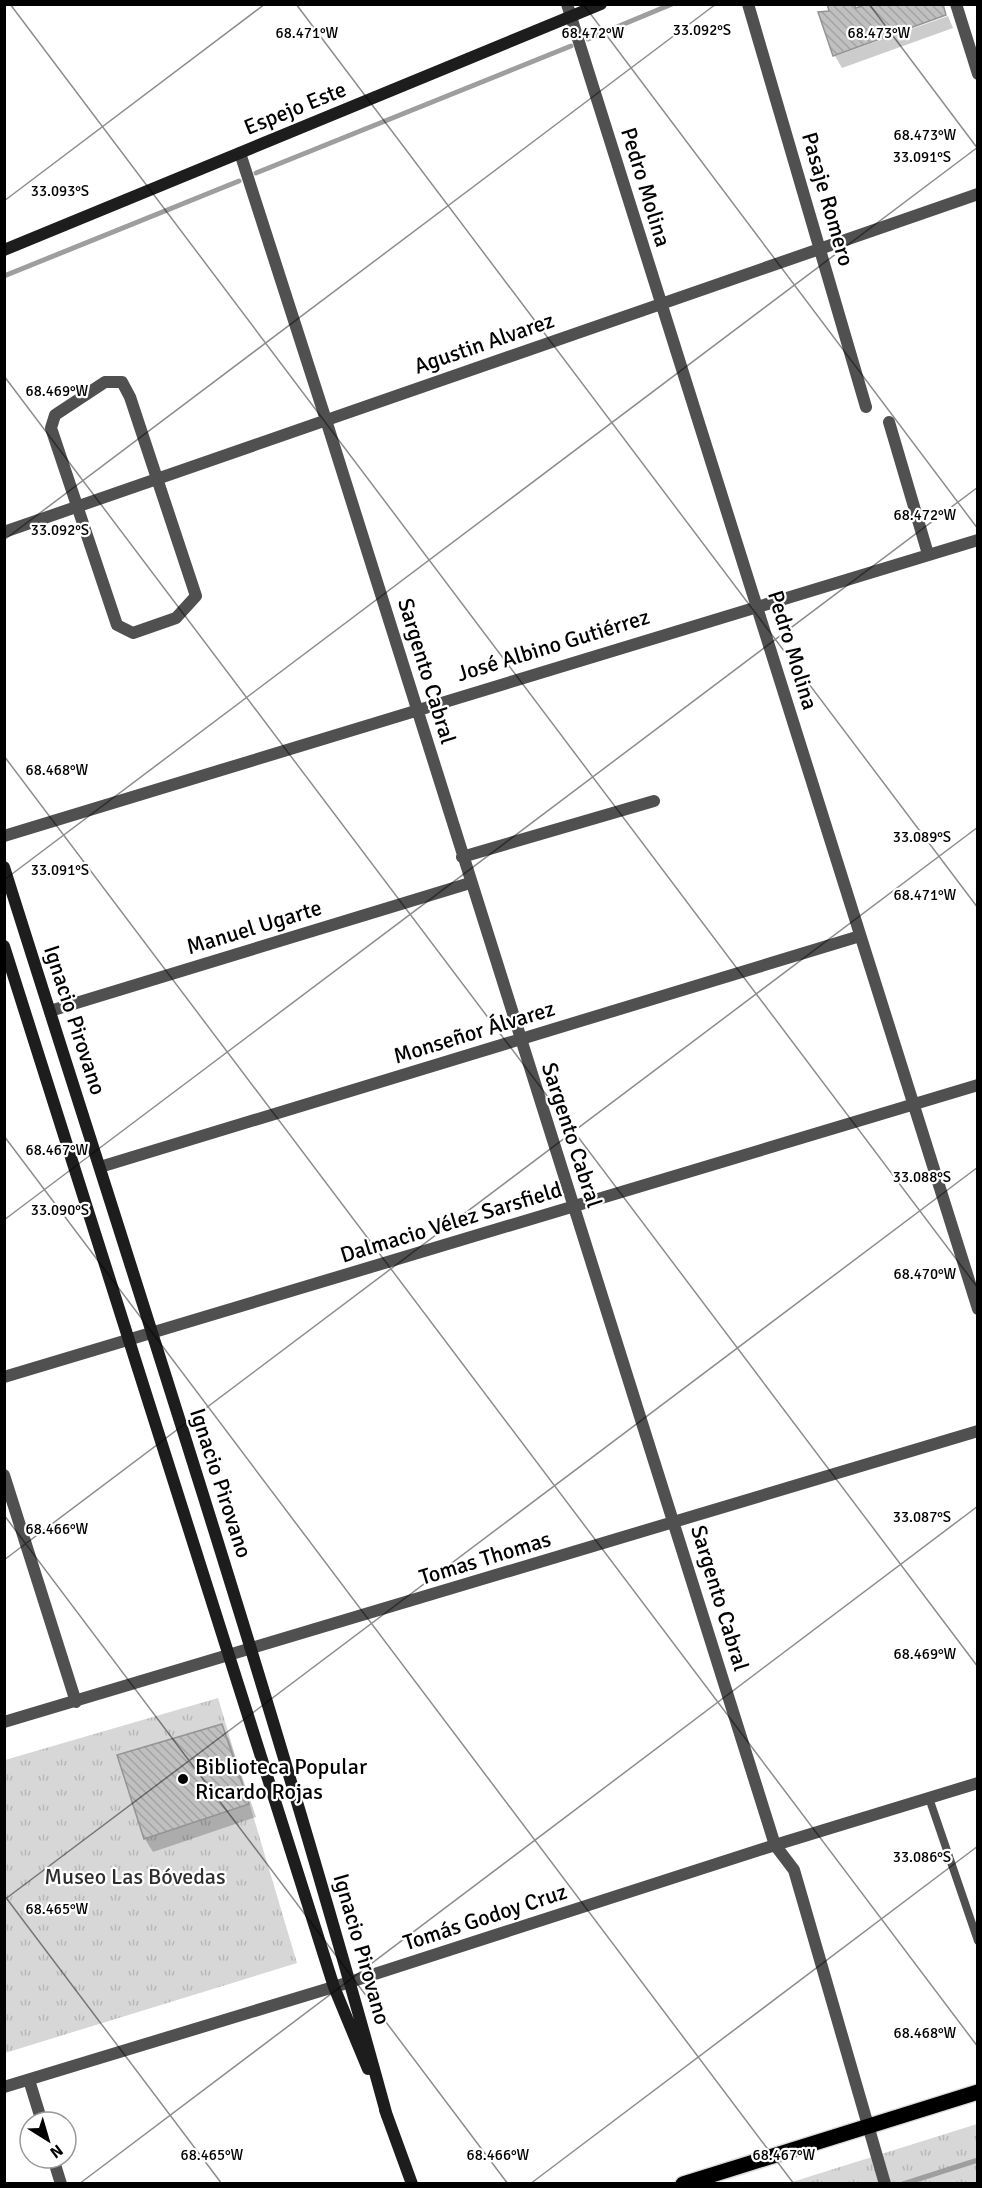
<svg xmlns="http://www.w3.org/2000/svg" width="982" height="2188" viewBox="0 0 982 2188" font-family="Signika,sans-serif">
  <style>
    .park { fill: url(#park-tufts) }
    .shadow { fill: #0003 }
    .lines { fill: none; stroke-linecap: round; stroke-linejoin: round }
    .stream { stroke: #9e9e9e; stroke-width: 5 }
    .building { fill: url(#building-back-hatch); stroke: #949494; stroke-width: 1.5 }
    .primary-casing { stroke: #dbdbdb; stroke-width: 18 }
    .lane { stroke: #505050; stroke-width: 8 }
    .street { stroke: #505050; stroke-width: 12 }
    .secondary { stroke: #1d1d1d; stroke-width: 12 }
    .primary { stroke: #000; stroke-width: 15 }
    .ticks { fill: none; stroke: #000; stroke-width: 1.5; stroke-opacity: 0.45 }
    .poi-dot { fill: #000; stroke: #fff; stroke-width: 2 }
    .labels { text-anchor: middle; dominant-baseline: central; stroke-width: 4.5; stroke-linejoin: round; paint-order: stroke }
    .street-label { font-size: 22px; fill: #000; stroke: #fff }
    .poi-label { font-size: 22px; fill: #000; stroke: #fff; text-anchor: start }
    .park-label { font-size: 22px; fill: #2e2e2e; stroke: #fff }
    .ticks-label { font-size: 15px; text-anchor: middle; fill: #000; stroke: #fff; stroke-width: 4.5; stroke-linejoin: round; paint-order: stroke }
  </style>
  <defs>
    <pattern id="park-tufts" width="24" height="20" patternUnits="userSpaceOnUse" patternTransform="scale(1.5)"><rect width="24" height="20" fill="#d7d7d7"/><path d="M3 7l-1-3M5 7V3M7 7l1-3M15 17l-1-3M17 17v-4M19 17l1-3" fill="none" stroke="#b7b7b7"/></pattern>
    <pattern id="building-back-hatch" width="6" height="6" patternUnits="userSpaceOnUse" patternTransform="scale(1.5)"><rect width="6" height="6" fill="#c0c0c0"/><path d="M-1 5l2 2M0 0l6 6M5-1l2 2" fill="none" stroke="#a3a3a3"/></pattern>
  </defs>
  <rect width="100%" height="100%" fill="#fff"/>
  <path class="park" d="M 218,1698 L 297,1963 L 5,2053 L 5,1760 Z
    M 977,2124 L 977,2183 L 789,2183 Z"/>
  <path class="shadow" d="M 948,16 L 953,28 L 842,68 L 835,56 Z
    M 221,1726 L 229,1739 L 256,1817 L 153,1852 L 145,1839 L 119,1756 Z"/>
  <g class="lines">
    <path class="stream" d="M 588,39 L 672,4
      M 256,173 L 571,46
      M 4,276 L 239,181
      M 903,2184 L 978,2160"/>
  </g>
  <path class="building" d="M 827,4 L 854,4 L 856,8 L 867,4 L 943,4 L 946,15 L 833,56 L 818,12 L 829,11 Z
    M 222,1724 L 249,1804 L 144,1839 L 117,1755 Z"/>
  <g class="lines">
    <defs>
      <path id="primary" d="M 683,2184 L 978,2092"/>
    </defs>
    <use href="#primary" class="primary-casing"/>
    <path class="lane" d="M 929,1798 L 978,1941"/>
    <path class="street" d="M 567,4 L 978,1309
      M 748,4 L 866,407
      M 956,4 L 978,74
      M 240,153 L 326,420 L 775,1845 L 794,1870 L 885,2184
      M 105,382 L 122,382 L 130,397 L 196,596 L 176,618 L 133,633 L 117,625 L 51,428 L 55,415 Z
      M 889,422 L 928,554
      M 4,532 L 978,194
      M 4,836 L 978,540
      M 462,857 L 654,801
      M 50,1011 L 470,883
      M 100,1167 L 860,936
      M 4,1377 L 978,1085
      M 4,1475 L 76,1702
      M 4,1722 L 978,1431
      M 29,2080 L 42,2122
      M 4,2087 L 350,1982 L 775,1845 L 978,1783
      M 53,2158 L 61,2184"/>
    <path class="secondary" d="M 4,250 L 601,4
      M 4,867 C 135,1282 272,1696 387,2116
      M 4,946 L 334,1987 L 368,2069
      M 385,2110 L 412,2184"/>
    <use href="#primary" class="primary"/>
  </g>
  <path class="ticks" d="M 10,4 L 978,1288M 296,4 L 978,908M 583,4 L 978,529M 869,4 L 978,149M 4,201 L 265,4M 4,376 L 978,1667M 4,540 L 716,4M 4,756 L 978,2047M 4,880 L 978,147M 4,1136 L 794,2184M 4,1220 L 978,487M 4,1515 L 508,2184M 4,1560 L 978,827M 4,1895 L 222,2184M 4,1900 L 978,1167M 79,2184 L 978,1506M 530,2184 L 978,1846"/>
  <circle class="poi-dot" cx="183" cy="1779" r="6"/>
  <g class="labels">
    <g class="street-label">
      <text transform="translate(295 108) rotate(-22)">Espejo Este</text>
      <text transform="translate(646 187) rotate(73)">Pedro Molina</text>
      <text transform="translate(828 199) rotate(74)">Pasaje Romero</text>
      <text transform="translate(484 343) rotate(-19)">Agustin Alvarez</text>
      <text transform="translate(553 645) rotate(-17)">José Albino Gutiérrez</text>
      <text transform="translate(793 650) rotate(73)">Pedro Molina</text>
      <text transform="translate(427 671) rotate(73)">Sargento Cabral</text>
      <text transform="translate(254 927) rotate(-17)">Manuel Ugarte</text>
      <text transform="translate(75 1020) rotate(72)">Ignacio Pirovano</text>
      <text transform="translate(474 1032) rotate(-17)">Monseñor Álvarez</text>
      <text transform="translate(572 1135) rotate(72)">Sargento Cabral</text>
      <text transform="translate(451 1222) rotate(-17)">Dalmacio Vélez Sarsfield</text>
      <text transform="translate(221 1483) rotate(72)">Ignacio Pirovano</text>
      <text transform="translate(485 1558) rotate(-17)">Tomas Thomas</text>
      <text transform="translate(720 1598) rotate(73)">Sargento Cabral</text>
      <text transform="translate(485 1917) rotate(-18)">Tomás Godoy Cruz</text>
      <text transform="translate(362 1949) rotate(74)">Ignacio Pirovano</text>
    </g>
    <g class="poi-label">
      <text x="195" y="1766">Biblioteca Popular<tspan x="195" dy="25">Ricardo Rojas</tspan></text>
    </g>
    <g class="park-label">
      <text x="135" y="1876">Museo Las Bóvedas</text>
    </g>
  </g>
  <g class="ticks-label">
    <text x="702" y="35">33.092°S</text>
    <text x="307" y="38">68.471°W</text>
    <text x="593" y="38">68.472°W</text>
    <text x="879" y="38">68.473°W</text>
    <text x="925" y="140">68.473°W</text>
    <text x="922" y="162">33.091°S</text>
    <text x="60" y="196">33.093°S</text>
    <text x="57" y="396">68.469°W</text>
    <text x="925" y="520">68.472°W</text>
    <text x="60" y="535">33.092°S</text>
    <text x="57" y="775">68.468°W</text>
    <text x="922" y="842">33.089°S</text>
    <text x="60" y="875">33.091°S</text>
    <text x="925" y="900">68.471°W</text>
    <text x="57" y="1155">68.467°W</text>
    <text x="922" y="1182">33.088°S</text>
    <text x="60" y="1215">33.090°S</text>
    <text x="925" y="1279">68.470°W</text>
    <text x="922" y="1522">33.087°S</text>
    <text x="57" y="1534">68.466°W</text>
    <text x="925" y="1659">68.469°W</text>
    <text x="922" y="1862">33.086°S</text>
    <text x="57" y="1914">68.465°W</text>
    <text x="925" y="2038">68.468°W</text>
    <text x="212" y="2160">68.465°W</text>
    <text x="498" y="2160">68.466°W</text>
    <text x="784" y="2160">68.467°W</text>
  </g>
  <rect width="982" height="2188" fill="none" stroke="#000000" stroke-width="12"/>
  <g transform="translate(48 2140) rotate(143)"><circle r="28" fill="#ffffff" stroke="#999999" stroke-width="1.5"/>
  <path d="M0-4.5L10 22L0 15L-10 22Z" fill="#000000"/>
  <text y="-9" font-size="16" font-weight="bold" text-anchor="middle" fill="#000000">N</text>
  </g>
</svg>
